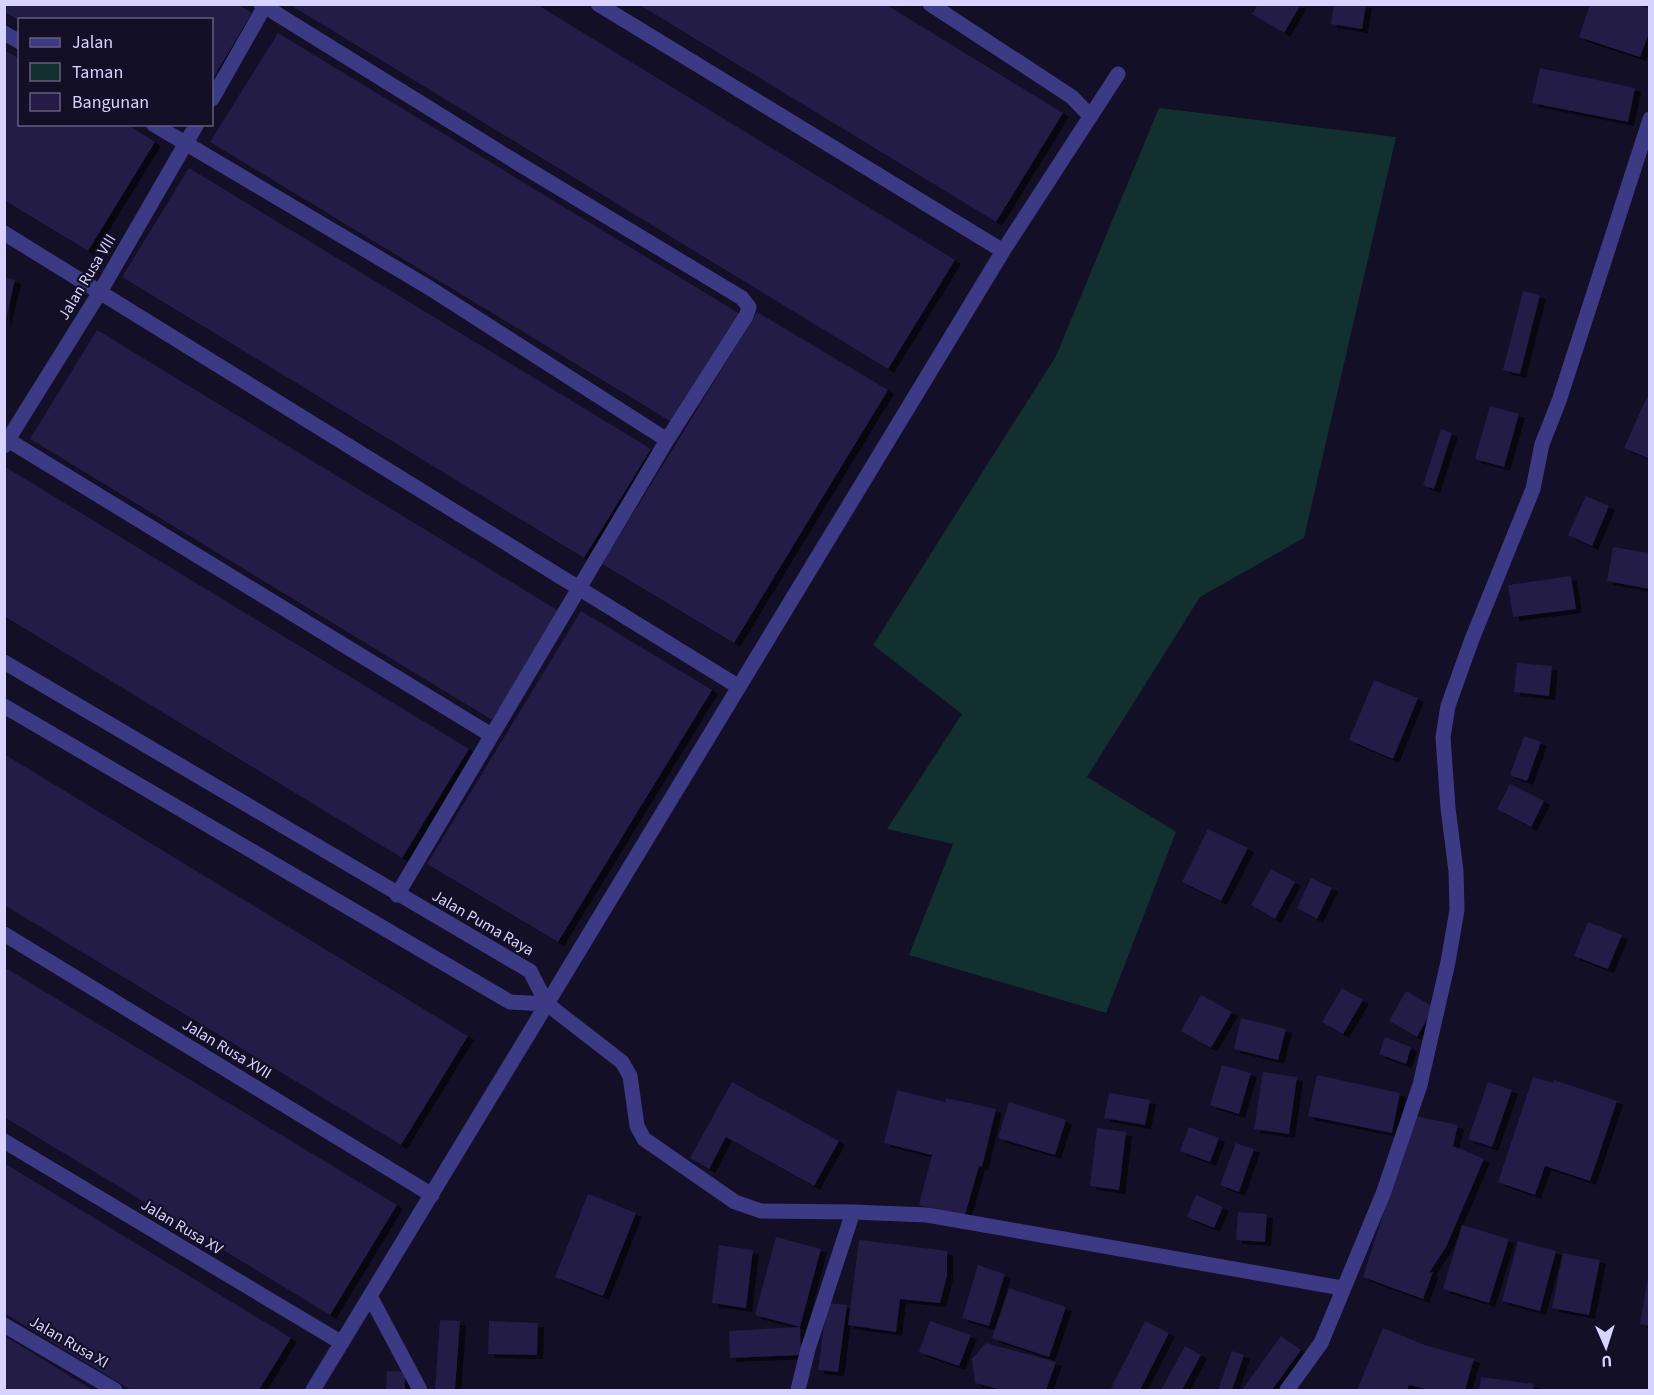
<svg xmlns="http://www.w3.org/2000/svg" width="1654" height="1395" viewBox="0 0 1654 1395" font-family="'Source Sans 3',sans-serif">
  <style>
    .green { fill: #12302f }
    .building { fill: #241b47; filter: url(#shadow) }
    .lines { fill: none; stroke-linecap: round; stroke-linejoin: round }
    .minor { stroke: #3d3a85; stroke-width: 15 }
    .labels { text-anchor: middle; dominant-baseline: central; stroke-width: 4.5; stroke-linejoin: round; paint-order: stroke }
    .street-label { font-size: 16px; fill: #d9d4ff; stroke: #130f26 }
  </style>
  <defs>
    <filter id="shadow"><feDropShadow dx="6" dy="4" stdDeviation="0" flood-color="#0009"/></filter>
  </defs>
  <rect width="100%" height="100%" fill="#130f26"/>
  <path class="green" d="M 1159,108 L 1396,137 L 1304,538 L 1200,597 L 1087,777 L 1176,832 L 1106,1013 L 909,955 L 953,844 L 887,829 L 962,714 L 873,645 L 1056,356 Z"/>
  <path class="building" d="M 4,4 L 238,4 L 252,13 L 212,80 L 212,20 L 20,20 L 20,21 L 4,12 Z
    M 293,4 L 536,4 L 955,260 L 888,369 L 292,6 Z
    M 638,4 L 885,4 L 1063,113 L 996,222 Z
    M 1258,4 L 1301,4 L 1284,33 L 1252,14 Z
    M 1334,4 L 1366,4 L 1362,29 L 1331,24 Z
    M 1590,4 L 1636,4 L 1650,9 L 1650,30 L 1640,57 L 1579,37 Z
    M 278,33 L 740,314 L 673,423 L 210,142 Z
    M 4,50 L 20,59 L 20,124 L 127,124 L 155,142 L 88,251 L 4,200 Z
    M 1540,68 L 1635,88 L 1628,122 L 1532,103 Z
    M 189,168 L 651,449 L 584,558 L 122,277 Z
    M 4,277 L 15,280 L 5,323 L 4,323 Z
    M 1523,291 L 1540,295 L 1520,374 L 1503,370 Z
    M 757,312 L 888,390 L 734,643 L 602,564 Z
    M 97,330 L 559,611 L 492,720 L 30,439 Z
    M 1647,397 L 1650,398 L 1650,459 L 1624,448 Z
    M 1490,406 L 1519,414 L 1504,467 L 1475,459 Z
    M 1441,429 L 1452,433 L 1434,489 L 1423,485 Z
    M 7,468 L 469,749 L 402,858 L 4,616 L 4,471 Z
    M 1586,496 L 1609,506 L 1592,546 L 1568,535 Z
    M 1613,547 L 1650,553 L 1650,589 L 1607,581 Z
    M 1571,576 L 1576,609 L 1513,617 L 1508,585 Z
    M 581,611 L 712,690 L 558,942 L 427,864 Z
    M 1517,663 L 1552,666 L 1549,696 L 1514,692 Z
    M 1374,680 L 1418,698 L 1393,759 L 1349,740 Z
    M 1524,736 L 1541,742 L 1527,781 L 1510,775 Z
    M 4,754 L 468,1036 L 401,1145 L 4,905 Z
    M 1510,784 L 1544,801 L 1531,827 L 1497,809 Z
    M 1208,829 L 1248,848 L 1221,901 L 1182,882 Z
    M 1271,869 L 1295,882 L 1275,919 L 1251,905 Z
    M 1311,878 L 1332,888 L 1317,919 L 1297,908 Z
    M 1588,922 L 1622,935 L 1608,969 L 1574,956 Z
    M 4,967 L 397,1205 L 330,1315 L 4,1117 Z
    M 1342,988 L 1363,1000 L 1343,1034 L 1322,1022 Z
    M 1406,991 L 1434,1007 L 1417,1037 L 1389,1021 Z
    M 1201,995 L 1232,1012 L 1211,1048 L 1181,1031 Z
    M 1241,1018 L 1286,1029 L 1278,1060 L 1234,1049 Z
    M 1385,1037 L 1411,1047 L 1406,1064 L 1379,1054 Z
    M 1222,1065 L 1251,1073 L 1239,1114 L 1210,1105 Z
    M 1263,1072 L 1297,1077 L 1289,1134 L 1254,1129 Z
    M 1317,1075 L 1400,1093 L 1392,1133 L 1308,1116 Z
    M 1533,1077 L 1553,1083 L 1554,1080 L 1617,1101 L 1590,1181 L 1545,1166 L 1535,1195 L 1498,1182 Z
    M 732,1082 L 839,1141 L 814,1186 L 726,1137 L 709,1169 L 690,1158 Z
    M 1488,1082 L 1512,1090 L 1492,1147 L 1468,1139 Z
    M 897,1090 L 945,1102 L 946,1098 L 996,1109 L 982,1167 L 979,1166 L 965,1215 L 919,1205 L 932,1155 L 884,1143 Z
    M 1109,1093 L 1150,1100 L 1145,1125 L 1104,1118 Z
    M 1009,1102 L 1066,1120 L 1055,1155 L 998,1138 Z
    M 1415,1116 L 1458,1125 L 1453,1146 L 1484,1159 L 1446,1247 L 1429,1273 L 1433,1272 L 1423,1299 L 1363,1277 Z
    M 1189,1127 L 1219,1138 L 1210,1162 L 1180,1151 Z
    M 1097,1128 L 1126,1132 L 1119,1190 L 1090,1186 Z
    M 1236,1143 L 1254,1149 L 1239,1192 L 1220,1185 Z
    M 4,1163 L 291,1338 L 259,1390 L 131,1390 L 4,1313 Z
    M 588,1194 L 636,1213 L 603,1296 L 555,1277 Z
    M 1196,1195 L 1223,1207 L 1214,1228 L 1187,1217 Z
    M 1238,1212 L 1267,1214 L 1265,1242 L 1236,1240 Z
    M 1462,1225 L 1509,1239 L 1489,1303 L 1443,1289 Z
    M 776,1237 L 821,1249 L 800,1327 L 801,1355 L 730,1358 L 729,1331 L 800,1327 L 755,1315 Z
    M 859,1240 L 947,1251 L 947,1276 L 940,1303 L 900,1299 L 896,1332 L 848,1325 Z
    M 1518,1241 L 1556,1251 L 1540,1311 L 1502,1301 Z
    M 719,1245 L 753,1250 L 746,1308 L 712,1303 Z
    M 1563,1253 L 1600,1260 L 1589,1315 L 1552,1308 Z
    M 978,1265 L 1005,1274 L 989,1326 L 962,1318 Z
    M 1648,1277 L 1650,1277 L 1650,1326 L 1640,1324 Z
    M 1009,1288 L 1066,1307 L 1049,1357 L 992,1338 Z
    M 827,1303 L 847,1305 L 838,1372 L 818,1370 Z
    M 440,1320 L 460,1321 L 455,1390 L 435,1390 Z
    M 489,1321 L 538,1323 L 537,1355 L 488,1354 Z
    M 930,1321 L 971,1335 L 959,1366 L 919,1352 Z
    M 1145,1321 L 1169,1333 L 1140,1390 L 1115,1390 L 1111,1388 Z
    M 1383,1328 L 1425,1345 L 1474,1359 L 1465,1390 L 1430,1390 L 1409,1385 L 1407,1390 L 1357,1390 Z
    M 4,1336 L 26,1349 L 93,1390 L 4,1390 Z
    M 1281,1336 L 1301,1350 L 1272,1390 L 1242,1390 Z
    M 986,1343 L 1056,1362 L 1046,1390 L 1002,1390 L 975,1383 L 972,1359 Z
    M 1185,1346 L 1201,1355 L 1182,1390 L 1161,1390 Z
    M 1232,1351 L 1244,1355 L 1232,1390 L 1218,1390 Z
    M 387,1371 L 405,1372 L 405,1390 L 386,1390 Z
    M 1481,1377 L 1534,1384 L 1533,1390 L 1479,1390 Z"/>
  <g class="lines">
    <path class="minor" d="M 261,4 L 516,162 L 742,298 L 749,307 L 746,316 L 667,440 L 397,895
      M 598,4 L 1003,251
      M 930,4 L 1072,97 L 1090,116
      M 4,33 L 20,42
      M 212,99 L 266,4
      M 153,124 L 428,287 L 667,440
      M 4,233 L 739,687
      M 8,440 L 491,735
      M 4,446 L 100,292 L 197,124
      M 4,662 L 530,971 L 547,1004 L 622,1062 L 630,1076 L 637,1126 L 644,1139 L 735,1202 L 761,1211 L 853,1212 L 927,1215 L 1342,1288
      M 4,706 L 510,1002 L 547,1004
      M 4,934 L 432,1195
      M 4,1141 L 342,1343
      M 370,1296 L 420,1390
      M 4,1325 L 115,1390
      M 313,1390 L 1003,251 L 1118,74
      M 798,1390 L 808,1349 L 853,1212
      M 1287,1390 L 1321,1343 L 1383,1194 L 1420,1085 L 1448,962 L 1457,910 L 1456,871 L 1448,808 L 1443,737 L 1448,706 L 1472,639 L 1533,489 L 1542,444 L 1559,401 L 1650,119"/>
  </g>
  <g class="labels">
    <g class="street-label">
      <text transform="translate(87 277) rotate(-59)">Jalan Rusa VIII</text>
      <text transform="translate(483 923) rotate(30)">Jalan Puma Raya</text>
      <text transform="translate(227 1049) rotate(31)">Jalan Rusa XVII</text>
      <text transform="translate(182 1227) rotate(31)">Jalan Rusa XV</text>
      <text transform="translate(69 1342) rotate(30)">Jalan Rusa XI</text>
    </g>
  </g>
  <rect width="1654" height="1395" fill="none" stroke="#d9d4ff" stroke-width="12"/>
  <rect x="18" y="18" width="195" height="108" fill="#130f26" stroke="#625e7d" stroke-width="1.5"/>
  <rect x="30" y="38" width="30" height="9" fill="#3d3a85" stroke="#625e7d" stroke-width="1.5"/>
  <text x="72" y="48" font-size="18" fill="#d9d4ff">Jalan</text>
  <rect x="30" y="63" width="30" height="18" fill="#12302f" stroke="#625e7d" stroke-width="1.5"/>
  <text x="72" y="78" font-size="18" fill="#d9d4ff">Taman</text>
  <rect x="30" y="93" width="30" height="18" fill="#241b47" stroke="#625e7d" stroke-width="1.5"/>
  <text x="72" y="108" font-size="18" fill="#d9d4ff">Bangunan</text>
  <g transform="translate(1606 1347) rotate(177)" stroke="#130f26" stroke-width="4.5" paint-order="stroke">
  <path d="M0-4.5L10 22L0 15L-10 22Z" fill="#d9d4ff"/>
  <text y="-9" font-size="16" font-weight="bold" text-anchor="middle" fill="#d9d4ff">U</text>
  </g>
</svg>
